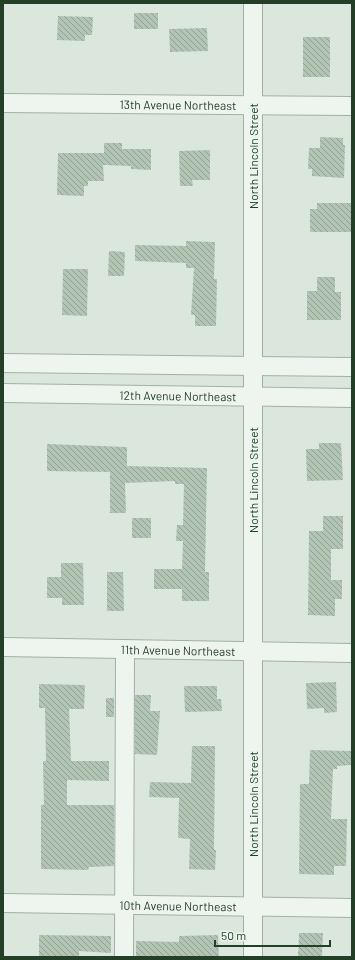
<svg xmlns="http://www.w3.org/2000/svg" width="355" height="960" viewBox="0 0 355 960" font-family="Barlow,sans-serif">
  <style>
    .building { fill: url(#building-back-hatch) }
    .lines { fill: none; stroke-linecap: round; stroke-linejoin: round }
    .minor-casing { stroke: #a0b1a2; stroke-width: 20 }
    .minor { stroke: #eef5ef; stroke-width: 18 }
    .labels { text-anchor: middle; dominant-baseline: central; stroke-width: 3.5; stroke-linejoin: round; paint-order: stroke }
    .street-label { font-size: 12px; fill: #243f28; stroke: #eaf5eb }
  </style>
  <defs>
    <pattern id="building-back-hatch" width="6" height="6" patternUnits="userSpaceOnUse"><rect width="6" height="6" fill="#b2c4b4"/><path d="M-1 5l2 2M0 0l6 6M5-1l2 2" fill="none" stroke="#91a192"/></pattern>
  </defs>
  <rect width="100%" height="100%" fill="#dbe7dc"/>
  <path class="building" d="M 134,13 L 158,13 L 158,29 L 134,29 Z
    M 58,16 L 93,17 L 92,35 L 85,35 L 85,41 L 57,40 Z
    M 207,28 L 208,51 L 170,52 L 169,29 Z
    M 303,37 L 330,37 L 330,77 L 303,77 Z
    M 320,137 L 343,138 L 343,145 L 345,145 L 344,178 L 312,176 L 312,169 L 308,169 L 309,148 L 320,148 Z
    M 104,143 L 122,143 L 122,149 L 151,149 L 151,170 L 131,169 L 131,166 L 103,165 L 104,181 L 88,181 L 88,186 L 84,186 L 84,196 L 57,195 L 58,153 L 104,153 Z
    M 210,150 L 210,180 L 192,180 L 193,186 L 180,186 L 179,151 Z
    M 317,203 L 352,203 L 352,232 L 310,232 L 310,209 L 317,209 Z
    M 186,241 L 215,242 L 214,279 L 217,279 L 216,326 L 195,326 L 195,315 L 191,315 L 194,268 L 186,268 L 186,263 L 135,261 L 135,245 L 186,246 Z
    M 109,251 L 125,252 L 124,276 L 108,276 Z
    M 63,269 L 88,269 L 87,316 L 62,315 Z
    M 317,277 L 335,277 L 335,292 L 341,292 L 341,320 L 307,320 L 307,291 L 317,291 Z
    M 319,443 L 341,443 L 343,480 L 307,481 L 306,449 L 319,449 Z
    M 47,444 L 127,447 L 127,466 L 207,468 L 205,572 L 209,572 L 209,601 L 182,601 L 182,589 L 154,589 L 154,569 L 182,569 L 183,541 L 176,541 L 177,525 L 183,525 L 184,484 L 175,484 L 175,481 L 125,483 L 126,513 L 110,513 L 110,472 L 47,471 Z
    M 323,516 L 343,516 L 343,549 L 331,549 L 331,580 L 342,580 L 342,599 L 335,599 L 335,616 L 308,615 L 309,531 L 323,531 Z
    M 132,518 L 151,518 L 151,538 L 132,538 Z
    M 61,563 L 83,563 L 84,605 L 62,605 L 62,598 L 47,598 L 47,577 L 61,577 Z
    M 107,572 L 123,572 L 124,611 L 107,611 Z
    M 336,682 L 337,712 L 324,713 L 324,708 L 307,709 L 306,683 Z
    M 39,684 L 85,685 L 84,709 L 69,709 L 71,761 L 109,761 L 109,781 L 67,780 L 67,805 L 114,805 L 114,866 L 89,867 L 88,870 L 41,869 L 41,805 L 44,805 L 43,761 L 46,761 L 45,708 L 39,708 Z
    M 184,686 L 217,686 L 217,699 L 221,699 L 222,711 L 185,712 Z
    M 135,695 L 151,695 L 150,711 L 160,711 L 157,755 L 135,754 Z
    M 106,698 L 114,698 L 114,717 L 106,717 Z
    M 192,746 L 215,746 L 214,850 L 216,850 L 215,870 L 189,869 L 190,839 L 178,838 L 179,798 L 149,797 L 150,782 L 191,783 Z
    M 310,750 L 352,751 L 352,765 L 337,766 L 337,769 L 333,769 L 331,819 L 347,819 L 346,866 L 334,866 L 334,875 L 299,874 L 300,784 L 309,784 Z
    M 299,933 L 323,933 L 322,956 L 298,957 Z
    M 39,935 L 111,936 L 111,953 L 79,951 L 79,957 L 39,957 Z
    M 218,935 L 219,957 L 136,957 L 136,941 L 179,942 L 179,936 Z"/>
  <g class="lines">
    <defs>
      <g id="minor">
        <path id="s1" d="M 3,103 L 352,106"/>
        <path d="M 3,363 L 352,367"/>
        <path id="s2" d="M 3,393 L 352,398"/>
        <path id="s3" d="M 3,647 L 352,653"/>
        <path id="s4" d="M 3,903 L 352,908"/>
        <path d="M 124,957 L 125,650"/>
        <path d="M 253,957 L 253,3"/>
      </g>
    </defs>
    <use href="#minor" class="minor-casing"/>
    <use href="#minor" class="minor"/>
  </g>
  <g class="labels">
    <g class="street-label">
      <text stroke="none"><textPath href="#s1" startOffset="175">13th Avenue Northeast</textPath></text>
      <text transform="translate(253 156) rotate(-90)">North Lincoln Street</text>
      <text stroke="none"><textPath href="#s2" startOffset="175">12th Avenue Northeast</textPath></text>
      <text transform="translate(253 480) rotate(-90)">North Lincoln Street</text>
      <text stroke="none"><textPath href="#s3" startOffset="175">11th Avenue Northeast</textPath></text>
      <text transform="translate(253 804) rotate(-90)">North Lincoln Street</text>
      <text stroke="none"><textPath href="#s4" startOffset="175">10th Avenue Northeast</textPath></text>
    </g>
  </g>
  <rect width="355" height="960" fill="none" stroke="#243f28" stroke-width="8"/>
  <path d="M215 940v6h115v-6" fill="none" stroke="#243f28" stroke-width="2"/>
  <text x="221" y="940" font-size="12" fill="#243f28" stroke="#eaf5eb" stroke-width="3" paint-order="stroke">50 m</text>
</svg>
